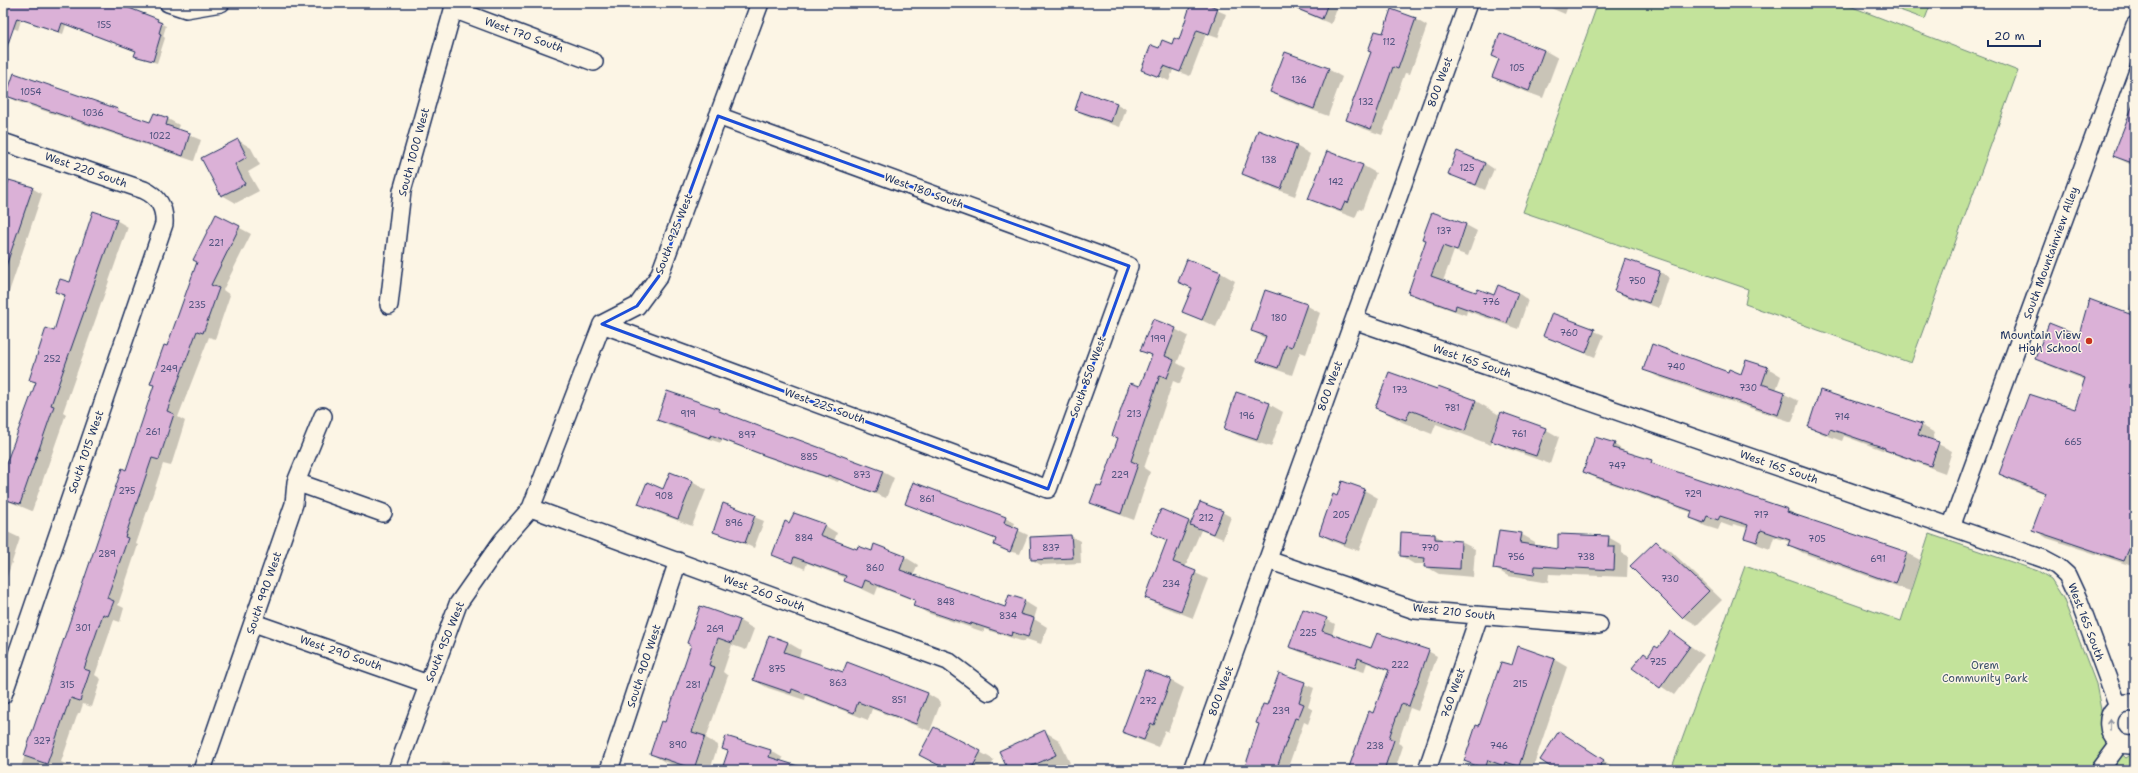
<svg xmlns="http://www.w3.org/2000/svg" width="2138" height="773" viewBox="0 0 2138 773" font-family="'Shantell Sans',sans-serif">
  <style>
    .green { fill: #c3e39b; stroke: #6f897c }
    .shadow { fill: #0003; fill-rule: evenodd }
    .building { fill: #dbb1d7; stroke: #1b2f5e }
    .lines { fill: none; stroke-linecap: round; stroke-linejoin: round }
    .minor-casing { stroke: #1b2f5e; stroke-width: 20 }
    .minor { stroke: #fcf5e5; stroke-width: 17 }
    .oneway { stroke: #8c92a2 }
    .marked { fill: none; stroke: #1d4ed8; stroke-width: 3; stroke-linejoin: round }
    .poi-dot { fill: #c8321e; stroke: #fcf5e5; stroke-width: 1.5 }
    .labels { text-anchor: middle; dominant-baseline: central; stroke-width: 3; stroke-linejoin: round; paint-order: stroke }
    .number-label { font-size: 9px; fill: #4b507c }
    .street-label { font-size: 11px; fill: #1b2f5e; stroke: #fcf5e5 }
    .poi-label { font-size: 11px; fill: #1b2f5e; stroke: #fcf5e5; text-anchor: end }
    .park-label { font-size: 11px; fill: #3d536a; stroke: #fcf5e5 }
  </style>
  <rect width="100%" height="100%" fill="#fcf5e5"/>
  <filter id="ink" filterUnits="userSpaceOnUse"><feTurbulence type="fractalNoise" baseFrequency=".025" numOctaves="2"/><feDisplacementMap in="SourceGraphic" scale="8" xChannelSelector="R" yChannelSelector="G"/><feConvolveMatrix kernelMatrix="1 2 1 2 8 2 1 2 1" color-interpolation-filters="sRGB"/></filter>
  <g filter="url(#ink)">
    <path class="green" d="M 1598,3 L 1842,3 L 2018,71 L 1911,363 L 1745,304 L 1748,289 L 1523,212 Z
      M 1880,3 L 1931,3 L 1925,19 Z
      M 1929,534 L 2038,571 L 2051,579 L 2063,598 L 2096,684 L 2102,715 L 2101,735 L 2126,758 L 2135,752 L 2135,770 L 1671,770 L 1745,566 L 1901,621 Z"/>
    <path class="shadow" d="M 3,3 L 113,3 L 162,22 L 161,24 L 166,26 L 163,36 L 165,38 L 157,63 L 140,58 L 137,52 L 66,25 L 63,34 L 21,20 L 18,30 L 5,25 L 3,24 Z
      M 1192,3 L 1200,3 L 1226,14 L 1218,38 L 1206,34 L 1190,76 L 1173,70 L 1169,81 L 1143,69 L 1159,50 L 1180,41 Z
      M 1282,3 L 1336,3 L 1339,4 L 1331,24 Z
      M 1539,3 L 1569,3 L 1565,14 Z
      M 1415,19 L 1427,26 L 1410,74 L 1405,73 L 1382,135 L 1359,127 L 1347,120 L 1384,35 Z
      M 1501,34 L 1544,50 L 1558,58 L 1543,98 L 1507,85 L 1493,77 L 1500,59 Z
      M 1328,69 L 1342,77 L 1328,116 L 1285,100 L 1271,92 Z
      M 1082,92 L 1117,104 L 1126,109 L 1120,127 L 1085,115 L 1076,110 Z
      M 8,96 L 118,110 L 129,116 L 151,124 L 168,119 L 179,125 L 177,130 L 201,140 L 194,161 L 18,102 Z
      M 2135,102 L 2135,167 L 2114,156 Z
      M 238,140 L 251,148 L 260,165 L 248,172 L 259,191 L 236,203 L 222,195 Z
      M 1296,146 L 1310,154 L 1295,196 L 1257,182 L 1243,174 Z
      M 1485,163 L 1494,169 L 1485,190 L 1449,174 Z
      M 1362,165 L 1376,173 L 1362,210 L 1359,209 L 1355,218 L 1323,206 L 1310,198 Z
      M 32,188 L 42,194 L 3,310 L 3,201 Z
      M 1432,213 L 1466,225 L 1477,231 L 1468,256 L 1454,251 L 1443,281 L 1477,294 L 1495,296 L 1518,293 L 1528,300 L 1518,329 L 1467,311 L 1466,315 L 1420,299 L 1409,293 L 1427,240 Z
      M 216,215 L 251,234 L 223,290 L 230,295 L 215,339 L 209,337 L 178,417 L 185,421 L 171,466 L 163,464 L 136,544 L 138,545 L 118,605 L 124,608 L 120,622 L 114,620 L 95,675 L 101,679 L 92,707 L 83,704 L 80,713 L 78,713 L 61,762 L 82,770 L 20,770 L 122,470 L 126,471 L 167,347 Z
      M 116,220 L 128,227 L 63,412 L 66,414 L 32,511 L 3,499 L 3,476 L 36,383 L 30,379 L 54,332 L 66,297 L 56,292 L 70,283 Z
      M 1188,260 L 1221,273 L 1235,281 L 1216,327 L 1184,312 L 1192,289 L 1179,282 Z
      M 1625,261 L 1660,272 L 1669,277 L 1659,308 L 1624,296 L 1615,291 Z
      M 2135,294 L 2135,567 L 2047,538 L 2034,530 L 2046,494 L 2014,482 L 2000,474 L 2076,411 L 2085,380 L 2050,366 L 2037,358 L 2127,315 Z
      M 1306,305 L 1320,313 L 1306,354 L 1300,352 L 1292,375 L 1272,368 L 1258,360 L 1266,339 L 1252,331 Z
      M 1553,314 L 1604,335 L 1595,357 L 1544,336 Z
      M 1175,329 L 1188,336 L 1177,363 L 1186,368 L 1180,384 L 1173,381 L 1144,468 L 1150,472 L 1134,520 L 1104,509 L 1092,502 L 1102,488 L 1119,438 L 1113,435 L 1141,388 L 1153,357 L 1142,351 Z
      M 1768,368 L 1781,376 L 1776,390 L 1799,401 L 1792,422 L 1658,377 L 1644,369 L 1742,375 Z
      M 1439,387 L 1476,401 L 1501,416 L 1545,429 L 1559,437 L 1550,464 L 1506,448 L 1493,440 L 1491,445 L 1436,424 L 1432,434 L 1402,422 L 1376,407 L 1437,391 Z
      M 1269,404 L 1283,412 L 1271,447 L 1239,436 L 1225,428 Z
      M 719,410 L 730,416 L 791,440 L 791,438 L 883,472 L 894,478 L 886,498 L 839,480 L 838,482 L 778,461 L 722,440 L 721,443 L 669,426 L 658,420 Z
      M 1921,425 L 1935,433 L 1932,441 L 1952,451 L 1945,473 L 1844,436 L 1842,441 L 1823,434 L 1809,426 Z
      M 1614,444 L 1628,454 L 1651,461 L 1661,467 L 1788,510 L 1800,517 L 1907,553 L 1920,560 L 1910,591 L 1803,553 L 1789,545 L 1790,542 L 1774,537 L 1770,549 L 1759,545 L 1745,537 L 1748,528 L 1733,524 L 1732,527 L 1721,523 L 1718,530 L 1705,526 L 1691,518 L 1693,513 L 1598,479 L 1584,472 ZM 1763,525 L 1760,533 L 1758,533 Z
      M 692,482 L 706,490 L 692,526 L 653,511 L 640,503 L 664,490 Z
      M 1364,490 L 1378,498 L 1359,551 L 1334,542 L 1320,534 L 1337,497 Z
      M 906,503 L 1005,518 L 1015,523 L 1013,528 L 1028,535 L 1020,554 L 1004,550 L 995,545 L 997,540 Z
      M 724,505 L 764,521 L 754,548 L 714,531 Z
      M 1161,510 L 1192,523 L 1222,512 L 1231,517 L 1223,539 L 1201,530 L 1185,568 L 1208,579 L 1193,618 L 1159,605 L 1146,598 L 1167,541 L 1152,533 Z
      M 824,525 L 837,533 L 834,541 L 857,550 L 872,552 L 875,545 L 905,557 L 918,565 L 913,576 L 1006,608 L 1024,601 L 1037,609 L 1034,619 L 1047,627 L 1041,644 L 1026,639 L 1024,642 L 984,629 L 984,632 L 927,613 L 914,605 L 916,601 L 878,587 L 875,595 L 845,581 L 846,578 L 807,563 L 805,569 L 773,555 Z
      M 3,530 L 20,538 L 3,589 Z
      M 1521,534 L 1535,542 L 1535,546 L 1559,550 L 1608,537 L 1622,545 L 1622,553 L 1628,556 L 1627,577 L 1549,574 L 1548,583 L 1508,576 L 1494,568 Z
      M 1435,535 L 1443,540 L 1461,542 L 1475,549 L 1473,577 L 1439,574 L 1425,566 L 1425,564 L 1414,564 L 1401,556 Z
      M 1071,536 L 1080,541 L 1081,563 L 1041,565 L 1032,560 L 1031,538 Z
      M 1656,542 L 1670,550 L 1722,600 L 1697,625 L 1683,617 Z
      M 701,607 L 740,621 L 754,629 L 746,650 L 732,645 L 723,672 L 728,676 L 706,738 L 718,745 L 710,770 L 690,770 L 665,762 L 651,754 L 665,724 L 692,645 Z
      M 1326,619 L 1335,624 L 1332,635 L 1372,649 L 1428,651 L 1437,656 L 1418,711 L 1410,708 L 1398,743 L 1403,746 L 1395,770 L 1349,770 L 1373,714 L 1389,671 L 1367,663 L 1364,672 L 1300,652 L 1290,647 Z
      M 1670,633 L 1704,655 L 1674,695 L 1634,668 L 1658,649 Z
      M 787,642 L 801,650 L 799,658 L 843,674 L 847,663 L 928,694 L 941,702 L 930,731 L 872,709 L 868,720 L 806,696 L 805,700 L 768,688 L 754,680 Z
      M 1519,647 L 1555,660 L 1567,667 L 1532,770 L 1518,768 L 1517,770 L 1511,770 L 1501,766 L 1499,770 L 1484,770 L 1465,760 L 1480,727 L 1512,667 Z
      M 1280,674 L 1314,688 L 1308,707 L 1313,710 L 1308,724 L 1304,722 L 1287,770 L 1246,770 Z
      M 1170,680 L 1184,688 L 1168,732 L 1165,730 L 1158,747 L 1137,739 L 1123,731 Z
      M 1045,732 L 1059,740 L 1070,763 L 1054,770 L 1009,770 Z
      M 726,738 L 771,751 L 783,758 L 781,762 L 805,770 L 732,770 L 724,766 L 729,752 L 723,749 Z
      M 1569,738 L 1612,766 L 1610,770 L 1557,770 Z
      M 980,752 L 994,760 L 989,770 L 948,770 Z
      M 443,761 L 470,770 L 440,770 Z"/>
    <path class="building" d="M 7,3 L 116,3 L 158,19 L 157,21 L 162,23 L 159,33 L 161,34 L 153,61 L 134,56 L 136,51 L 62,23 L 59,32 L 17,18 L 5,52 L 3,52 L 3,15 Z
      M 1191,3 L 1203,3 L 1218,8 L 1209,34 L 1197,30 L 1180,72 L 1164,66 L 1159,77 L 1141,70 L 1151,45 L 1159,48 L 1162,40 L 1172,44 L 1174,38 L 1179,40 Z
      M 1283,3 L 1328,3 L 1322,19 Z
      M 1391,9 L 1416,18 L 1398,69 L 1393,67 L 1371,129 L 1346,120 L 1371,52 L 1368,51 L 1375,31 L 1383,33 Z
      M 1500,33 L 1544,50 L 1529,91 L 1492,77 L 1499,59 L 1492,56 Z
      M 1285,52 L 1329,68 L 1314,109 L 1270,92 Z
      M 14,73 L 118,109 L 117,111 L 150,122 L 154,113 L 168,118 L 166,125 L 190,133 L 183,156 L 6,96 Z
      M 1081,91 L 1117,103 L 1111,122 L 1075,110 Z
      M 2134,102 L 2135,102 L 2135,164 L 2113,156 Z
      M 1258,130 L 1297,145 L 1281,189 L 1242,174 Z
      M 238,139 L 247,157 L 235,164 L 245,184 L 221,196 L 201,158 Z
      M 1327,151 L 1363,165 L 1348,203 L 1345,202 L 1341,211 L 1308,199 Z
      M 1457,151 L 1485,163 L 1476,185 L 1448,174 Z
      M 9,180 L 33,187 L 5,269 L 3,269 L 3,198 Z
      M 93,211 L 117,219 L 51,405 L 54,406 L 20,504 L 3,499 L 3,472 L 36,382 L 29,380 L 46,328 L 54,331 L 65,295 L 55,292 L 60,279 L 70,282 Z
      M 1432,212 L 1466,224 L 1457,251 L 1443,246 L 1431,276 L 1476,292 L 1478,289 L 1494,295 L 1498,285 L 1518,293 L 1507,323 L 1456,305 L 1455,310 L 1408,293 L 1426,240 L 1422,239 Z
      M 216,214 L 240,226 L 211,285 L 219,288 L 203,333 L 197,331 L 167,411 L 174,414 L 159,460 L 152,458 L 125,537 L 128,538 L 107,598 L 114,601 L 108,616 L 103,614 L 84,669 L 90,671 L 80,701 L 71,698 L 68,707 L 67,707 L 47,764 L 24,756 L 122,468 L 126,470 L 154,385 L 150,384 L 164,345 L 167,346 L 197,262 L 193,260 Z
      M 1187,259 L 1221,272 L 1202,320 L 1182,312 L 1192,288 L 1178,282 Z
      M 1625,259 L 1660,271 L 1649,303 L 1614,291 Z
      M 1265,290 L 1307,304 L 1292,347 L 1286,345 L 1278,368 L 1257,361 L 1266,336 L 1251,331 Z
      M 2089,299 L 2135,316 L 2135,543 L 2132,542 L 2124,561 L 2032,530 L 2046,493 L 1999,474 L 2029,394 L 2075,409 L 2085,378 L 2035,359 L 2049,323 L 2079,335 Z
      M 1552,313 L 1595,329 L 1586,353 L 1543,336 Z
      M 1153,319 L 1176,328 L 1165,356 L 1174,360 L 1167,378 L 1160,375 L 1131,461 L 1138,464 L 1121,514 L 1090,503 L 1097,485 L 1101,487 L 1118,438 L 1112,436 L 1130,383 L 1140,386 L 1152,355 L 1140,351 Z
      M 1652,344 L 1728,372 L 1729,369 L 1741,374 L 1746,360 L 1768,367 L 1762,384 L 1785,392 L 1778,415 L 1643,370 Z
      M 1389,372 L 1437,389 L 1438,386 L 1476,400 L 1465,431 L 1410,410 L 1406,420 L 1375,408 Z
      M 1820,390 L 1922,424 L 1918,435 L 1939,442 L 1931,466 L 1885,450 L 1885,448 L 1830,429 L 1828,434 L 1808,427 Z
      M 667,391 L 720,409 L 719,411 L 790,438 L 791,437 L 883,471 L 875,493 L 828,475 L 827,477 L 766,456 L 711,435 L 710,438 L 657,420 Z
      M 1236,392 L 1270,403 L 1257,440 L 1224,429 Z
      M 1501,412 L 1546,428 L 1536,456 L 1491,441 Z
      M 1595,437 L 1615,443 L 1613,448 L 1652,460 L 1651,463 L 1788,509 L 1787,512 L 1907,552 L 1896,584 L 1788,545 L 1790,540 L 1761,530 L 1757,542 L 1744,538 L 1748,525 L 1720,516 L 1718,520 L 1707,516 L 1704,523 L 1690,518 L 1692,511 L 1583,472 Z
      M 670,472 L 693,481 L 678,519 L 638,504 L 647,482 L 663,489 Z
      M 1342,481 L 1365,489 L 1345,544 L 1319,534 L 1333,494 L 1337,496 Z
      M 913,482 L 1006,517 L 1004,523 L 1019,529 L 1010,552 L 994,545 L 996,539 L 905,504 Z
      M 1200,502 L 1223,511 L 1213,534 L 1190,525 Z
      M 723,503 L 755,515 L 745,543 L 713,532 Z
      M 1161,509 L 1189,521 L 1173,562 L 1196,571 L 1181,611 L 1145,598 L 1167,540 L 1151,533 Z
      M 794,513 L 825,524 L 820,535 L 857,549 L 858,546 L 872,551 L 874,544 L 905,556 L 900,570 L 1005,607 L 1009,595 L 1025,600 L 1020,614 L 1034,618 L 1028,637 L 1012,632 L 1011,636 L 971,623 L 970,625 L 913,606 L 915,600 L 865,580 L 862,588 L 844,581 L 846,576 L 794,557 L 792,563 L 772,555 L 785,521 L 789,523 Z
      M 1499,530 L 1522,533 L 1520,543 L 1558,549 L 1558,534 L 1609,536 L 1608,547 L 1615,547 L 1614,570 L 1535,566 L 1534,575 L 1493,569 Z
      M 1401,532 L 1435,534 L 1435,539 L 1461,541 L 1460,569 L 1424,567 L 1425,558 L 1400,556 Z
      M 1071,535 L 1073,558 L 1031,560 L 1030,537 Z
      M 1656,541 L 1709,591 L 1682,618 L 1630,566 Z
      M 700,606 L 740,620 L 732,643 L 718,638 L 709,665 L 715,667 L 692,732 L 705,736 L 694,769 L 650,754 L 661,721 L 665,722 L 691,645 L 687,643 Z
      M 1303,609 L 1327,618 L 1322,631 L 1371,648 L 1377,633 L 1429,650 L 1409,706 L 1401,704 L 1389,738 L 1394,740 L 1384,770 L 1348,770 L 1369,711 L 1373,713 L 1389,670 L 1358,658 L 1355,668 L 1289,647 Z
      M 1670,631 L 1690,646 L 1660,688 L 1632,668 L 1644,653 L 1648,656 L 1655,646 L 1658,648 Z
      M 769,635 L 788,642 L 784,652 L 843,672 L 847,662 L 928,693 L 916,724 L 858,702 L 854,713 L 792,689 L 791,693 L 753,680 Z
      M 1518,646 L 1555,659 L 1519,766 L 1505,762 L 1504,766 L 1488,760 L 1485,769 L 1464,761 L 1476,725 L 1479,726 L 1501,662 L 1512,665 Z
      M 1145,670 L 1171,679 L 1154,725 L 1151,723 L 1144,740 L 1122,732 Z
      M 1279,673 L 1305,682 L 1299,702 L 1304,704 L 1298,719 L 1295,718 L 1276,770 L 1244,770 L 1259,724 L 1256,723 L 1263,704 L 1267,705 Z
      M 934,727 L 981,751 L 971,770 L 948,770 L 919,755 Z
      M 1045,730 L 1056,755 L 1023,770 L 1008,770 L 999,751 Z
      M 1559,731 L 1604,760 L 1597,770 L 1555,770 L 1540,760 Z
      M 726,736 L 771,750 L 769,757 L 801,767 L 800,770 L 736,770 L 723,766 L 728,751 L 722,749 Z"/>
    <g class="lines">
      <defs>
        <path id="minor" d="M 168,3 L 186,9 L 221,3
          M 453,9 L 594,62
          M 3,142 L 144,190 C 159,197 165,208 164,224 L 3,695
          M 389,305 L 402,191 L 455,3
          M 1354,320 L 2044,559 L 2057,566 L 2067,575 L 2079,601 L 2118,706
          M 602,324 L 1048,489 L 1129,266 L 718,116
          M 296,482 L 383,513
          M 531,508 L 948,661 L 989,692
          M 1951,527 L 2135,25
          M 1268,560 L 1415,610 L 1599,625
          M 254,623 L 428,684
          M 2135,703 C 2097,698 2103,752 2135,744
          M 202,770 L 294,504 L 296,482 L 323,416
          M 397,770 L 458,604 L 502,541 L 531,508 L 602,324 L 637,306 L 659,276 L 760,3
          M 609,770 L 678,561
          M 1192,770 L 1468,3
          M 1427,770 L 1479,616
          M 2100,770 L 2120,743"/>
      </defs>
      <use href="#minor" class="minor-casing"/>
      <use href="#minor" class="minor"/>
    </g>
    <defs><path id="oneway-shaft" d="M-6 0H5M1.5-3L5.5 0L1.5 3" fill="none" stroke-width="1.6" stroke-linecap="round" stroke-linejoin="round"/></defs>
    <use class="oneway" href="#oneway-shaft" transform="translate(2110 724) rotate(-91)"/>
  </g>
  <path class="marked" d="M 718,116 L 1129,266 L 1048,489 L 602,324 L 637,306 L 659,276 Z"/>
  <circle class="poi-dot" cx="2089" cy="341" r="4"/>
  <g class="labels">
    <g class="number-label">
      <text x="104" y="25">155</text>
      <text x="1389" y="42">112</text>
      <text x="1517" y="68">105</text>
      <text x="1299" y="80">136</text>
      <text x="31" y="92">1054</text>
      <text x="1366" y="102">132</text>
      <text x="93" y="113">1036</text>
      <text x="160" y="136">1022</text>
      <text x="1269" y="160">138</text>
      <text x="1467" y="168">125</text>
      <text x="1336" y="182">142</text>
      <text x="1444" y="231">137</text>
      <text x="216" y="243">221</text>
      <text x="1637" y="281">750</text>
      <text x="1491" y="302">776</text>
      <text x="197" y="305">235</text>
      <text x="1279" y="318">180</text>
      <text x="1569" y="333">760</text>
      <text x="1158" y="339">199</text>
      <text x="52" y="359">252</text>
      <text x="1676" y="367">740</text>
      <text x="169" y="369">249</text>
      <text x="1748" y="388">730</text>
      <text x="1400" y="390">173</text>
      <text x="1452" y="408">781</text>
      <text x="688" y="414">919</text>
      <text x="1134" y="414">213</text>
      <text x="1247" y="416">196</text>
      <text x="1842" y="417">714</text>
      <text x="153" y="432">261</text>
      <text x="1519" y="434">761</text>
      <text x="747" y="435">897</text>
      <text x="2073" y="442">665</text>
      <text x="809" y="457">885</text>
      <text x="1617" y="466">747</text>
      <text x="862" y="475">873</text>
      <text x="1120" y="475">229</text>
      <text x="127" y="491">275</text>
      <text x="1693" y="494">729</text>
      <text x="664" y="496">908</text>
      <text x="927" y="499">861</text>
      <text x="1341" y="515">205</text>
      <text x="1761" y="515">717</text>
      <text x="1206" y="518">212</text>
      <text x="734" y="523">896</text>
      <text x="804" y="538">884</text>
      <text x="1817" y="539">705</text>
      <text x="1051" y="548">837</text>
      <text x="1430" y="548">770</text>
      <text x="107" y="554">289</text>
      <text x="1516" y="557">756</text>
      <text x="1586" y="557">738</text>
      <text x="1878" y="559">691</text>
      <text x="875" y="568">860</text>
      <text x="1670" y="579">730</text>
      <text x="1171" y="584">234</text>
      <text x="946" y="602">848</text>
      <text x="1008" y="616">834</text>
      <text x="83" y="628">301</text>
      <text x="715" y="629">269</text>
      <text x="1308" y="633">225</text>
      <text x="1658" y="662">725</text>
      <text x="1400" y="665">222</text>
      <text x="777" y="669">875</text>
      <text x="838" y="683">863</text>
      <text x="1520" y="684">215</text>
      <text x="67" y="685">315</text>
      <text x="693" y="685">281</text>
      <text x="899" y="700">851</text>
      <text x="1148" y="701">272</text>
      <text x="1281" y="711">239</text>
      <text x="42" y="741">327</text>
      <text x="678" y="745">890</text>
      <text x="1375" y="746">238</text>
      <text x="1499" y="746">746</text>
    </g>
    <g class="street-label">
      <text transform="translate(524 35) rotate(20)">West 170 South</text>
      <text transform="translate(1440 82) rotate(-70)">800 West</text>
      <text transform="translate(414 152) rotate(-75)">South 1000 West</text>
      <text transform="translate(86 170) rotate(19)">West 220 South</text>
      <text transform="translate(924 191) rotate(20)">West 180 South</text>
      <text transform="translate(674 234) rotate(-69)">South 925 West</text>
      <text transform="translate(2051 253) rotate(-70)">South Mountainview Alley</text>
      <text transform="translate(1472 361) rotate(19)">West 165 South</text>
      <text transform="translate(1088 377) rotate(-70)">South 850 West</text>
      <text transform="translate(1330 386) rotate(-70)">800 West</text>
      <text transform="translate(825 406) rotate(20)">West 225 South</text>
      <text transform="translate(86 452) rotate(-71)">South 1015 West</text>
      <text transform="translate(1779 467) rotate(19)">West 165 South</text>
      <text transform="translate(264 593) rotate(-71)">South 990 West</text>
      <text transform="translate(764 593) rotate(20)">West 260 South</text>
      <text transform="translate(1454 612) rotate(6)">West 210 South</text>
      <text transform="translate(2086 622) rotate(69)">West 165 South</text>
      <text transform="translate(445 642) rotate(-68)">South 950 West</text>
      <text transform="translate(341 653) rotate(19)">West 290 South</text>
      <text transform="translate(644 666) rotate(-72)">South 900 West</text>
      <text transform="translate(1221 691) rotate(-70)">800 West</text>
      <text transform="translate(1453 693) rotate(-71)">760 West</text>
    </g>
    <g class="poi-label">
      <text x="2081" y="335">Mountain View<tspan x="2081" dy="13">High School</tspan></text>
    </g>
    <g class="park-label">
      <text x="1985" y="665">Orem<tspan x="1985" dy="13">Community Park</tspan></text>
    </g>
  </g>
  <rect width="2138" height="773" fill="none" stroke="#fcf5e5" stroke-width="16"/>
  <rect x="8" y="8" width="2122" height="757" fill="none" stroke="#1b2f5e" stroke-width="1.5" filter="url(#ink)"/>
  <path d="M1988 40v6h52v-6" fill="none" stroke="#1b2f5e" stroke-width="2"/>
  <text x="1994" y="40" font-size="12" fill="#1b2f5e" stroke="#fcf5e5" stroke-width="3" paint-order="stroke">20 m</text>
</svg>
